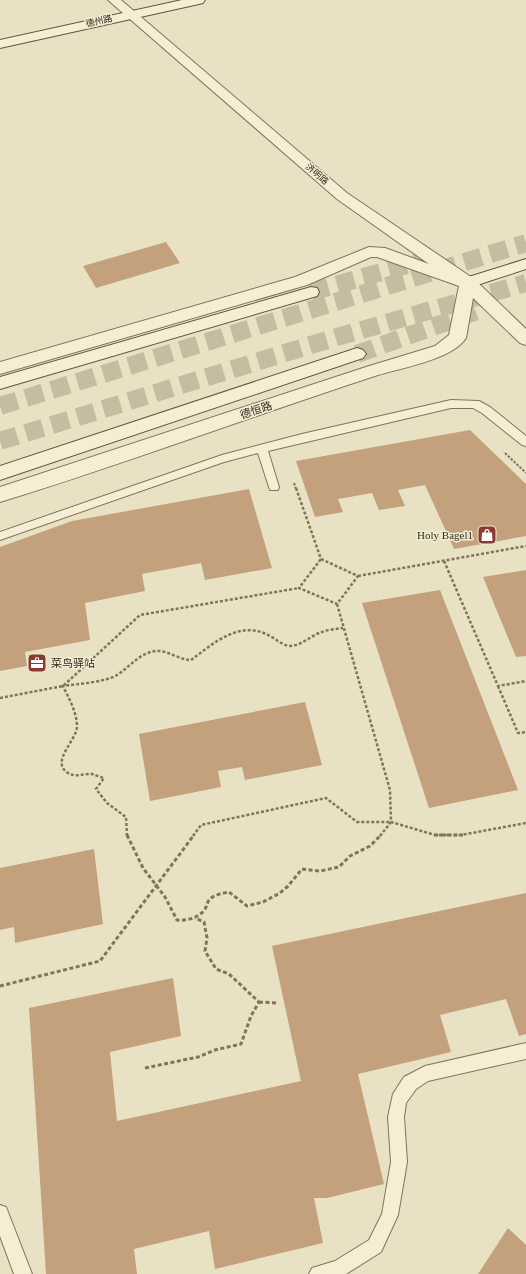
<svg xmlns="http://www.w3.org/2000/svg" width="526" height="1274" viewBox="0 0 526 1274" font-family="'Times New Roman','Noto Sans SC',serif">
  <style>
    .building { fill: #c3a17c }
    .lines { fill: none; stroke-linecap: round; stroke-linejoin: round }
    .secondary-tunnel { stroke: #c5bca2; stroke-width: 18; stroke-dasharray: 18 9; stroke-linecap: butt }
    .lane-casing { stroke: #81735c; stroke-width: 2 }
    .street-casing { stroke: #81735c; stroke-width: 2 }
    .secondary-casing { stroke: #63553f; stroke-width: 2 }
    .path-far2 { stroke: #81735c; stroke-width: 2; stroke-dasharray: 2.5 1.5; stroke-linecap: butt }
    .path-far1 { stroke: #81735c; stroke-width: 2.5; stroke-dasharray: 3 2; stroke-linecap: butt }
    .path { stroke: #81735c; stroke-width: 3; stroke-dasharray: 4 2.5; stroke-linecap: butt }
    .lane { fill: #f5eed5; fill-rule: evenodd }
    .street { fill: #f5eed5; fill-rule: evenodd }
    .secondary { fill: #f5eed5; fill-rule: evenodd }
    .labels { text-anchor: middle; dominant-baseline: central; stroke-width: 3; stroke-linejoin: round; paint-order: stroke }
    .far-street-label { font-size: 9px; fill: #332a1e; stroke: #f1ebd1 }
    .street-label { font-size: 11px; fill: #332a1e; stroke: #f1ebd1 }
    .poi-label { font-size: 11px; fill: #332a1e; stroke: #f1ebd1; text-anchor: end }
  </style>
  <rect width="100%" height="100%" fill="#e9e1c3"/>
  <path class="building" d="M 166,242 L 180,263 L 96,288 L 83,266 Z
    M 470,430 L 526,484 L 526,536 L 454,549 L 425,485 L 398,490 L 405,506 L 379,510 L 372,493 L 338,499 L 343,512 L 315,517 L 296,461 Z
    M 249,489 L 272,568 L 205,580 L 201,563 L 142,574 L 145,591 L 85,603 L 90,640 L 25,652 L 27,666 L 0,671 L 0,547 L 72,521 Z
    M 526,570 L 526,656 L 516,657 L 483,577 Z
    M 440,590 L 518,790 L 429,808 L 362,603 Z
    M 305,702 L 322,765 L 245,780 L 242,767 L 218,771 L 221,787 L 150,801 L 139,734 Z
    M 94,849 L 103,924 L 15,943 L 14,927 L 0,930 L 0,868 Z
    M 526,893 L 526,1034 L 519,1036 L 506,999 L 440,1015 L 451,1052 L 358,1074 L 384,1184 L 327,1198 L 314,1198 L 323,1243 L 215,1269 L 209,1231 L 134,1249 L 137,1274 L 46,1274 L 29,1008 L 173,978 L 181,1036 L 110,1052 L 117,1121 L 301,1081 L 272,946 Z
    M 508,1228 L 526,1245 L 526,1274 L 478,1274 Z"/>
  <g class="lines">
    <path class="secondary-tunnel" d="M 311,292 L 431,258
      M 357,354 L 480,310
      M 0,406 L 526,243
      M 0,441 L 337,337 L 526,283"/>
    <defs>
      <path id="lane" d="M 451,400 L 479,401 L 490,407 L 526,436 L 526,446 L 522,445 L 482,413 L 473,408 L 451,408 L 268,451 L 279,487 L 278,490 L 270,490 L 269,487 L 258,453 L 224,462 L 0,540 L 0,532 L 222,455 L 302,434 Z
        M 526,1043 L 526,1059 L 428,1081 L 416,1089 L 406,1103 L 404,1117 L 407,1162 L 398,1215 L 381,1252 L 346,1274 L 309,1274 L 312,1268 L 335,1261 L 369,1240 L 382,1214 L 391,1162 L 388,1117 L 393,1094 L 404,1077 L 425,1066 Z
        M 0,1205 L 6,1207 L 32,1274 L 14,1274 L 0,1236 Z"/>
      <path id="street" d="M 108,0 L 121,0 L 347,193 L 474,279 L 526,329 L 526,345 L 520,343 L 473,298 L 466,338 C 453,359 402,368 378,375 C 252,416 127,463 0,502 L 0,487 L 366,367 L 435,346 L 449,335 L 459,286 L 377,257 L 371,257 L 307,285 L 0,374 L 0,362 L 295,277 L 369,247 L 385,248 L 429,264 L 337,199 Z"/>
      <path id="secondary" d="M 182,0 L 205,0 L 203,3 L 199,4 L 0,48 L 0,40 Z
        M 526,259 L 526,269 L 468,288 L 462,287 L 460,283 L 462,279 Z
        M 311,287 L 317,288 L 319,292 L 317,296 L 0,389 L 0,377 Z
        M 357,348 L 363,350 L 366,354 L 363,358 L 0,480 L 0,466 Z"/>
    </defs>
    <use href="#lane" class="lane-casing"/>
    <use href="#street" class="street-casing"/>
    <use href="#secondary" class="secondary-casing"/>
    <path class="path-far2" d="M 505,453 L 526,473
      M 294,483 L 296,489"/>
    <path class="path-far1" d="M 296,488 L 321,559
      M 321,559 L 358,576 L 337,604 L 299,588 Z
      M 444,561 L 498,686 L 526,681
      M 358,576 L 526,546
      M 337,604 L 390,790 L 391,822 L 435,835 L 461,835 L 526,823
      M 498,686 L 518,733 L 526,732
      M 0,698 L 63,686 L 140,615 L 299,588
      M 127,836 L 126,817 L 107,803 L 96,789 L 104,778 C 100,777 96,775 92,774 C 84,773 76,778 68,773 C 50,762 76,741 77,727 C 77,712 69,699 63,686 C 77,684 106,682 117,675 C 131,666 139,653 156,651 C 168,650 179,660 191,660 C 214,643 240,619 270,636 C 276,639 283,646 291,646 C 301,645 310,637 319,633 C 326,630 335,629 343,628
      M 193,836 L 201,825 L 326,798 L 357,822 L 391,822
      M 380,836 L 391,822"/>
    <path class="path" d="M 127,835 L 143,868 L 165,897 L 177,920 C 187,921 199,918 205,909 C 207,906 207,903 209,900 C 213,895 223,893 229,892 L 247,906 L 263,902 L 280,893 L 288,886 L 302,869 L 320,871 L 339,867 L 350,856 L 370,846 L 381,835
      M 434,835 L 463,835
      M 0,986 L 100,961 L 194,835
      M 259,1002 L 277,1003
      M 145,1068 L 198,1057 L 215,1050 L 241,1044 L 251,1016 L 259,1002 L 229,974 L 216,969 L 205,951 L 207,938 L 204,922 L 195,918"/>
    <use href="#lane" class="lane"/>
    <use href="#street" class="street"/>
    <use href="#secondary" class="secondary"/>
  </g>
  <defs>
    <symbol id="shop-square" viewBox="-11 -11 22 22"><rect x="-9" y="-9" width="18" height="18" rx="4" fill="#8a3a32" stroke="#f1ebd1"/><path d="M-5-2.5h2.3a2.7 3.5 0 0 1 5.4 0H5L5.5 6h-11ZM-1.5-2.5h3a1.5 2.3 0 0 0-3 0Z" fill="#fff"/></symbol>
    <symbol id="office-square" viewBox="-11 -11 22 22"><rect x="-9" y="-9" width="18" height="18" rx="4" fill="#8a3a32" stroke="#f1ebd1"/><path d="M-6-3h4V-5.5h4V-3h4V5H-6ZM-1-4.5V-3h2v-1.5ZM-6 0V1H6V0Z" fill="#fff"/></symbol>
  </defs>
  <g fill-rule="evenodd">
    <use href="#shop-square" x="476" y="524" width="22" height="22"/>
    <use href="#office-square" x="26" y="652" width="22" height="22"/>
  </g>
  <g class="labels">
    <g class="far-street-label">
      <text transform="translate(99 21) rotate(-13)">德州路</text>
      <text transform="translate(317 174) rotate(41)">济明路</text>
    </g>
    <g class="street-label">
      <text transform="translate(256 410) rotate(-18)">德恒路</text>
    </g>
    <g class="poi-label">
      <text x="473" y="535">Holy Bagel1</text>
      <text x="51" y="663" text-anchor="start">菜鸟驿站</text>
    </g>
  </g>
</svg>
